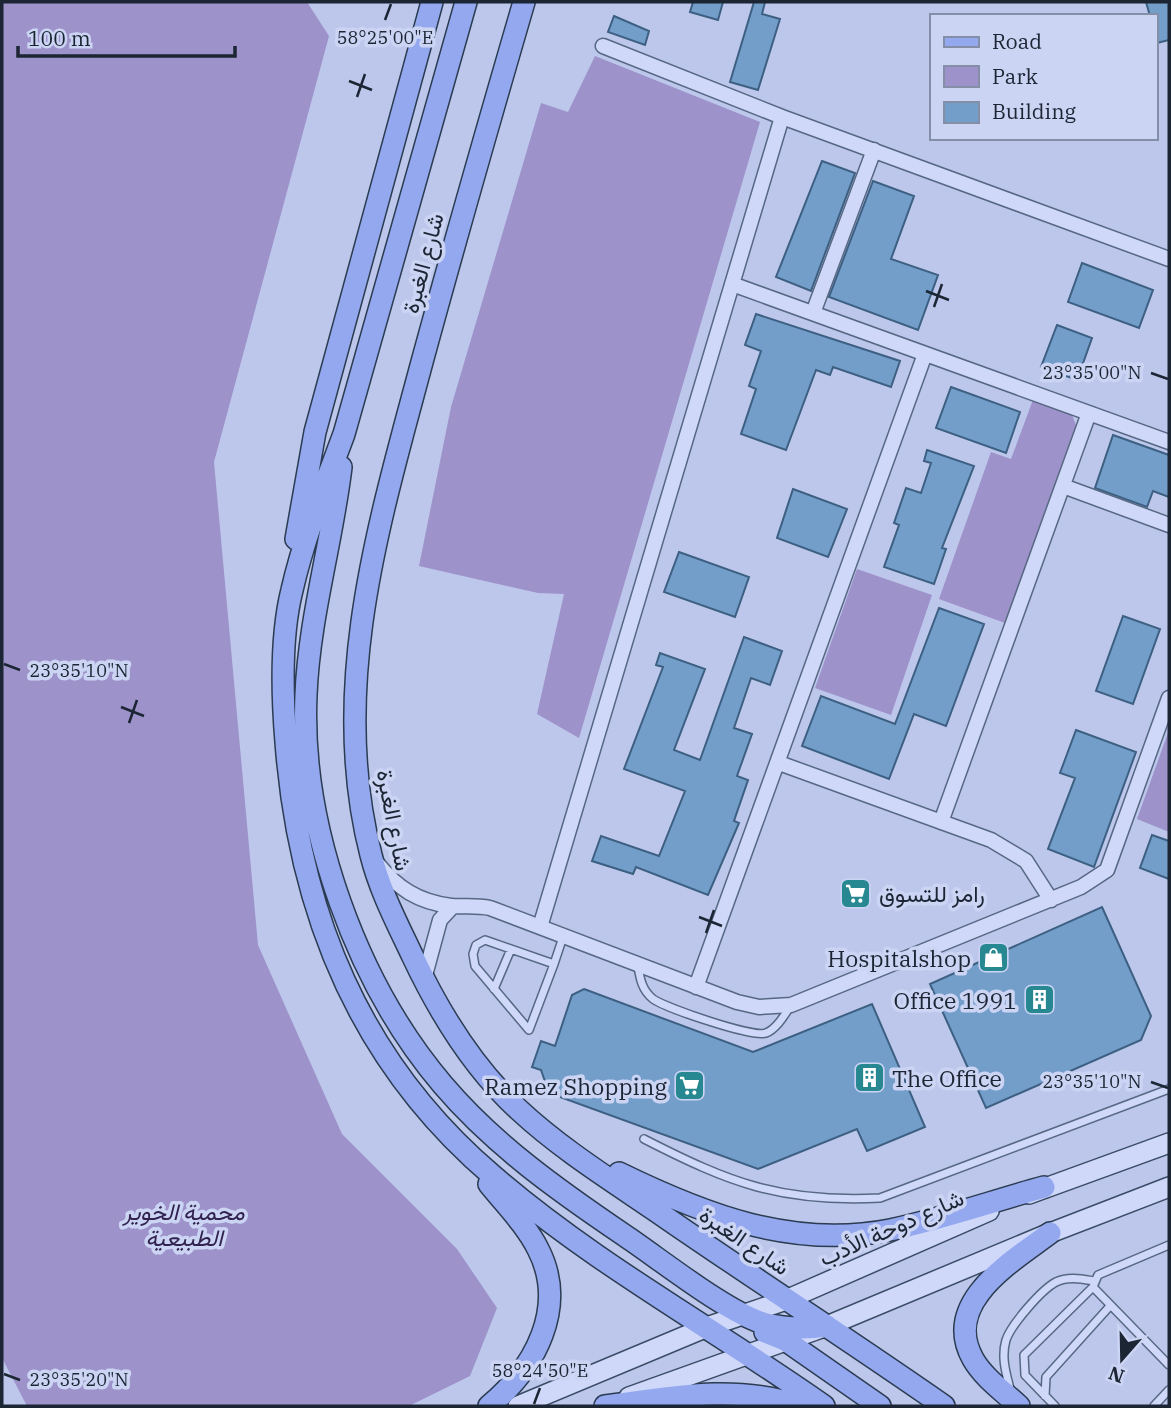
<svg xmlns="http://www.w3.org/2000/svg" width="1171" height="1408" viewBox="0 0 1171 1408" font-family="'IBM Plex Serif',Vazirmatn,serif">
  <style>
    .green { fill: #9d92c9 }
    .building { fill: #739eca; stroke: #3d6082; stroke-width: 2 }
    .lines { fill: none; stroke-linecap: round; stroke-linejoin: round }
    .service-casing { stroke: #576883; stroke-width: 10 }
    .minor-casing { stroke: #576883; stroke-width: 17 }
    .secondary-casing { stroke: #3a4c65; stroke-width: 22 }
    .primary-casing { stroke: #2b3c51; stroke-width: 24 }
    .service { stroke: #cfd8f8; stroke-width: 7 }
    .minor { stroke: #cfd8f8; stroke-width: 14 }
    .secondary { stroke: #cfd8f8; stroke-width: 19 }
    .primary { stroke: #94a8f0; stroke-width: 21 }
    .ticks { fill: none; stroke: #1b2533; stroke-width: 2.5 }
    .labels { text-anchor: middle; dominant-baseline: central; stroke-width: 7; stroke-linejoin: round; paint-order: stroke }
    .street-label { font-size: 23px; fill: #1b2533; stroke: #ccd4f4 }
    .poi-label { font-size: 23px; fill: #1b2533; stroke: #ccd4f4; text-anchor: end }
    .park-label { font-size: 23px; font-style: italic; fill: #31224f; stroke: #ccd4f4 }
    .ticks-label { font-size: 18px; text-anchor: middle; fill: #1b2533; stroke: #ccd4f4; stroke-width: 7; stroke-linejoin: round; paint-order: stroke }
  </style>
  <rect width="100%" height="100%" fill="#bdc7ec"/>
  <path class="green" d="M 2,2 L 307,2 L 329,36 L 214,462 L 258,945 L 342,1134 L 457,1249 L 497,1308 L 470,1376 L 409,1406 L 27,1406 L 2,1358 Z
    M 595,56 L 760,122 L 579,738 L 537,714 L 564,594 L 538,593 L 419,566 L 451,407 L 541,103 L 568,112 Z
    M 1034,397 L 1070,410 L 1076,425 L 1005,623 L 939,599 L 991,452 L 1011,459 Z
    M 857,569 L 932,595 L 891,715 L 815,688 Z
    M 1169,730 L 1169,832 L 1137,819 Z"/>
  <path class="building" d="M 693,2 L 723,2 L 718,20 L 690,12 Z
    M 754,2 L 765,2 L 762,14 L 780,19 L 758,90 L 730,82 Z
    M 1146,2 L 1169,2 L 1169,40 L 1157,43 L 1155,16 L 1150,16 Z
    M 614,16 L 649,31 L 645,45 L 608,32 Z
    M 822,161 L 855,173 L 811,291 L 776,277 Z
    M 873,181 L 914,196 L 891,259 L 938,275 L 918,330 L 829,297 Z
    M 1082,263 L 1153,290 L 1139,328 L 1068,302 Z
    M 756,314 L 900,361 L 891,387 L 833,367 L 830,375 L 816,370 L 786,450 L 741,434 L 756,389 L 749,386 L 761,351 L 745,345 Z
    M 1057,325 L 1092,338 L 1077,380 L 1041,367 Z
    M 951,387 L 1020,412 L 1006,453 L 936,428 Z
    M 1113,435 L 1169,455 L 1169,497 L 1153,491 L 1147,507 L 1095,488 Z
    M 927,450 L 974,466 L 942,548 L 946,549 L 934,584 L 884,567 L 899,525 L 894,523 L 906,488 L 921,493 L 931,463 L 924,461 Z
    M 793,489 L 847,509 L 828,557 L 777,538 Z
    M 679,552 L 749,577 L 735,617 L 664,592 Z
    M 939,608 L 984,624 L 946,726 L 914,714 L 889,779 L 802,746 L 821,696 L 895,724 Z
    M 1123,616 L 1160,629 L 1133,704 L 1096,691 Z
    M 744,637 L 782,651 L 770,685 L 751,678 L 734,728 L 752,734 L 737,776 L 748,780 L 734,821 L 739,823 L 708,895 L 636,867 L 633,874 L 592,861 L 601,836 L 659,856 L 685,791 L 624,769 L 663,667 L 656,665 L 660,653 L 705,669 L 674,750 L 700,760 Z
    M 1076,730 L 1136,752 L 1094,867 L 1048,849 L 1075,778 L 1060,773 Z
    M 1152,835 L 1169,841 L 1169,879 L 1140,868 Z
    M 1102,907 L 1151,1016 L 1141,1040 L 986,1108 L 930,984 Z
    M 584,989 L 753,1052 L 872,1004 L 925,1127 L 867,1151 L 857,1129 L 758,1169 L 549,1093 L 541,1070 L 532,1067 L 541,1041 L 555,1046 L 572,995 Z"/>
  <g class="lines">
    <defs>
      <path id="service" d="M 554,964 L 529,1030 L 475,966 L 473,954 L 476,945 L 485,940 L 554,964 L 563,937
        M 638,966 C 640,979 642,990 653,999 C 666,1008 753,1038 766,1033 C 777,1029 785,1014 791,1005
        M 494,989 L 511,949
        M 644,1139 C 730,1183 781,1203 880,1198 L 1169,1089
        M 1093,1287 L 1169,1365
        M 1010,1389 C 1006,1373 1001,1357 1006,1340 C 1011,1325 1041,1290 1056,1282 C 1068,1276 1082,1279 1094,1281
        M 1045,1396 L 1046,1377 L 1110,1306
        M 1055,1406 L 1025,1375 L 1024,1355 L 1093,1287 L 1098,1275 L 1169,1245
        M 1154,1406 L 1169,1390"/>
      <path id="minor" d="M 603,46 L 782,117 L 1169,259
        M 732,284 L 1169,442
        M 813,313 L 874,150
        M 1063,486 L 1169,525
        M 779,763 L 991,840 L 1026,861 L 1051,900
        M 941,822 L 1089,413
        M 377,863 C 397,888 418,902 451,906 C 464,907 476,905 490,908 L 737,1002 L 759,1007 L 791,1005 L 1081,887 L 1107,870 L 1169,698
        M 540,927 L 782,117
        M 424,979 L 440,920 L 453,906
        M 696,987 L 925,354"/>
      <path id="secondary" d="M 1029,1194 L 1169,1143
        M 629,1397 L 827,1326 L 1050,1233 L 1169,1187
        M 518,1406 L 707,1327 L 786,1300 L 989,1211"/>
      <path id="primary" d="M 466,2 L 344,434 C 325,485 304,537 292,590 C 280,638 282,694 286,742 C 299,914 360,1063 493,1176 C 595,1264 715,1329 824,1406
        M 524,2 C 489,122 455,241 422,362 C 379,523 328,688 371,855 C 380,891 397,923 413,957 C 439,1012 473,1068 519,1110 C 562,1150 614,1182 662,1215 C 756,1280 851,1341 944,1406
        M 341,467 C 332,543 309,618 306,695 C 300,828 357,984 443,1085 C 494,1145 559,1191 624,1235 C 660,1259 727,1313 766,1324 C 787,1329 806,1329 827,1326
        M 296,539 L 315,432 L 432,2
        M 619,1173 C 705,1215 793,1249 890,1230 C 942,1219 993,1201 1044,1187
        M 489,1184 C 506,1205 526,1225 538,1249 C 568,1307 535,1368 489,1406
        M 765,1332 L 785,1340 L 880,1406
        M 605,1406 C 672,1397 735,1384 800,1406
        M 1019,1406 C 1004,1392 983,1377 973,1359 C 941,1302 1013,1261 1050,1233"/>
    </defs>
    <use href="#service" class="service-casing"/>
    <use href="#minor" class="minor-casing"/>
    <use href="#secondary" class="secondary-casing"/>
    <use href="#primary" class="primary-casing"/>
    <use href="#service" class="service"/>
    <use href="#minor" class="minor"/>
    <use href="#secondary" class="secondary"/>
    <use href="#primary" class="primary"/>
  </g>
  <path class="ticks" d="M 385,20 L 391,4M 349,81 L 372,90M 357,97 L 365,74M 926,291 L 949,300M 934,307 L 942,284M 1151,373 L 1168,379M 4,664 L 20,670M 121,707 L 144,716M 129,723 L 137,700M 699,917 L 722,926M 706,933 L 714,910M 1151,1082 L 1168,1088M 4,1374 L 20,1380M 534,1404 L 540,1388"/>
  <defs>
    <symbol id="supermarket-square" viewBox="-11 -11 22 22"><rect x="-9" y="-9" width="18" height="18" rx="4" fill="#288891" stroke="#ccd4f4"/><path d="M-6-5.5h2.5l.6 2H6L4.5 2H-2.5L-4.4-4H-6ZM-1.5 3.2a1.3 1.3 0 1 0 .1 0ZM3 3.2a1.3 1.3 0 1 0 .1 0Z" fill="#fff"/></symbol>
    <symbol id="shop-square" viewBox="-11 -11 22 22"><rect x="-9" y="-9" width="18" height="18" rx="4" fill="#288891" stroke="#ccd4f4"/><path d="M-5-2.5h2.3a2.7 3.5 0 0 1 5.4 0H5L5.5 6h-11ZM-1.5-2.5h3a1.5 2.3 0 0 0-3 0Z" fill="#fff"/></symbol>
    <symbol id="building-square" viewBox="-11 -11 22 22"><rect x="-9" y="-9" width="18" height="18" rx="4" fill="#288891" stroke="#ccd4f4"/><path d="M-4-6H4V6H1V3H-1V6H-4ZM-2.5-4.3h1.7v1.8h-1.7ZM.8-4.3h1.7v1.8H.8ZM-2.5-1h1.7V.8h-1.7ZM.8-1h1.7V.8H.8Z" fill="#fff"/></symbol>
  </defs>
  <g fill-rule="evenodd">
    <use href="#supermarket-square" x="838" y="876" width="35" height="35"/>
    <use href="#shop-square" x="976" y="940" width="35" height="35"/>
    <use href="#building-square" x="1022" y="982" width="35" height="35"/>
    <use href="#building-square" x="852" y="1060" width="35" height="35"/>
    <use href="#supermarket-square" x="672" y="1068" width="35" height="35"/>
  </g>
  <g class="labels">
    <g class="street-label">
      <text transform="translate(422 263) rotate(-75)">شارع الغبرة</text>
      <text transform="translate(395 820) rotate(79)">شارع الغبرة</text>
      <text transform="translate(891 1227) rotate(-24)">شارع دوحة الأدب</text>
      <text transform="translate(745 1240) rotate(34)">شارع الغبرة</text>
    </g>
    <g class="poi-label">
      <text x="879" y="893" text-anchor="start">رامز للتسوق</text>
      <text x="971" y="958">Hospitalshop</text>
      <text x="1017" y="1000">Office 1991</text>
      <text x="892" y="1078" text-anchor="start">The Office</text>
      <text x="667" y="1086">Ramez Shopping</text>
    </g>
    <g class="park-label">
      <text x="184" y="1211">محمية الخوير<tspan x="184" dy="26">الطبيعية</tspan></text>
    </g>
  </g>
  <g class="ticks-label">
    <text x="385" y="44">58°25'00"E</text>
    <text x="1092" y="379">23°35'00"N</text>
    <text x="79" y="677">23°35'10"N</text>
    <text x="1092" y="1088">23°35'10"N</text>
    <text x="540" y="1377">58°24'50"E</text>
    <text x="79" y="1386">23°35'20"N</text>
  </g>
  <rect width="1171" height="1408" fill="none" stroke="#1b2533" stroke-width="7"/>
  <rect x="930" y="14" width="228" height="126" fill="#ccd4f4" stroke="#858ea7" stroke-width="2"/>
  <rect x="944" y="37" width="35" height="10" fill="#94a8f0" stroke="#858ea7" stroke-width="2"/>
  <text x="992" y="49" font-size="21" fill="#1b2533">Road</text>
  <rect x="944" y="66" width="35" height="21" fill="#9d92c9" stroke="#858ea7" stroke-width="2"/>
  <text x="992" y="84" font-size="21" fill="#1b2533">Park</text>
  <rect x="944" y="102" width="35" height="21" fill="#739eca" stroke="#858ea7" stroke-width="2"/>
  <text x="992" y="119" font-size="21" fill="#1b2533">Building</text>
  <g transform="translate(1122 1359) rotate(200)" stroke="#ccd4f4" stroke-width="5" paint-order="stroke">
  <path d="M0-5L12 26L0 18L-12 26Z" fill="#1b2533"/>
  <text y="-10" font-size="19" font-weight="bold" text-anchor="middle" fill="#1b2533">N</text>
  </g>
  <path d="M18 46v10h217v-10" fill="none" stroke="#1b2533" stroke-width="3.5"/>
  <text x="28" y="46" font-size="21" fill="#1b2533" stroke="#ccd4f4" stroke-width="5" paint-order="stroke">100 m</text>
</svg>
